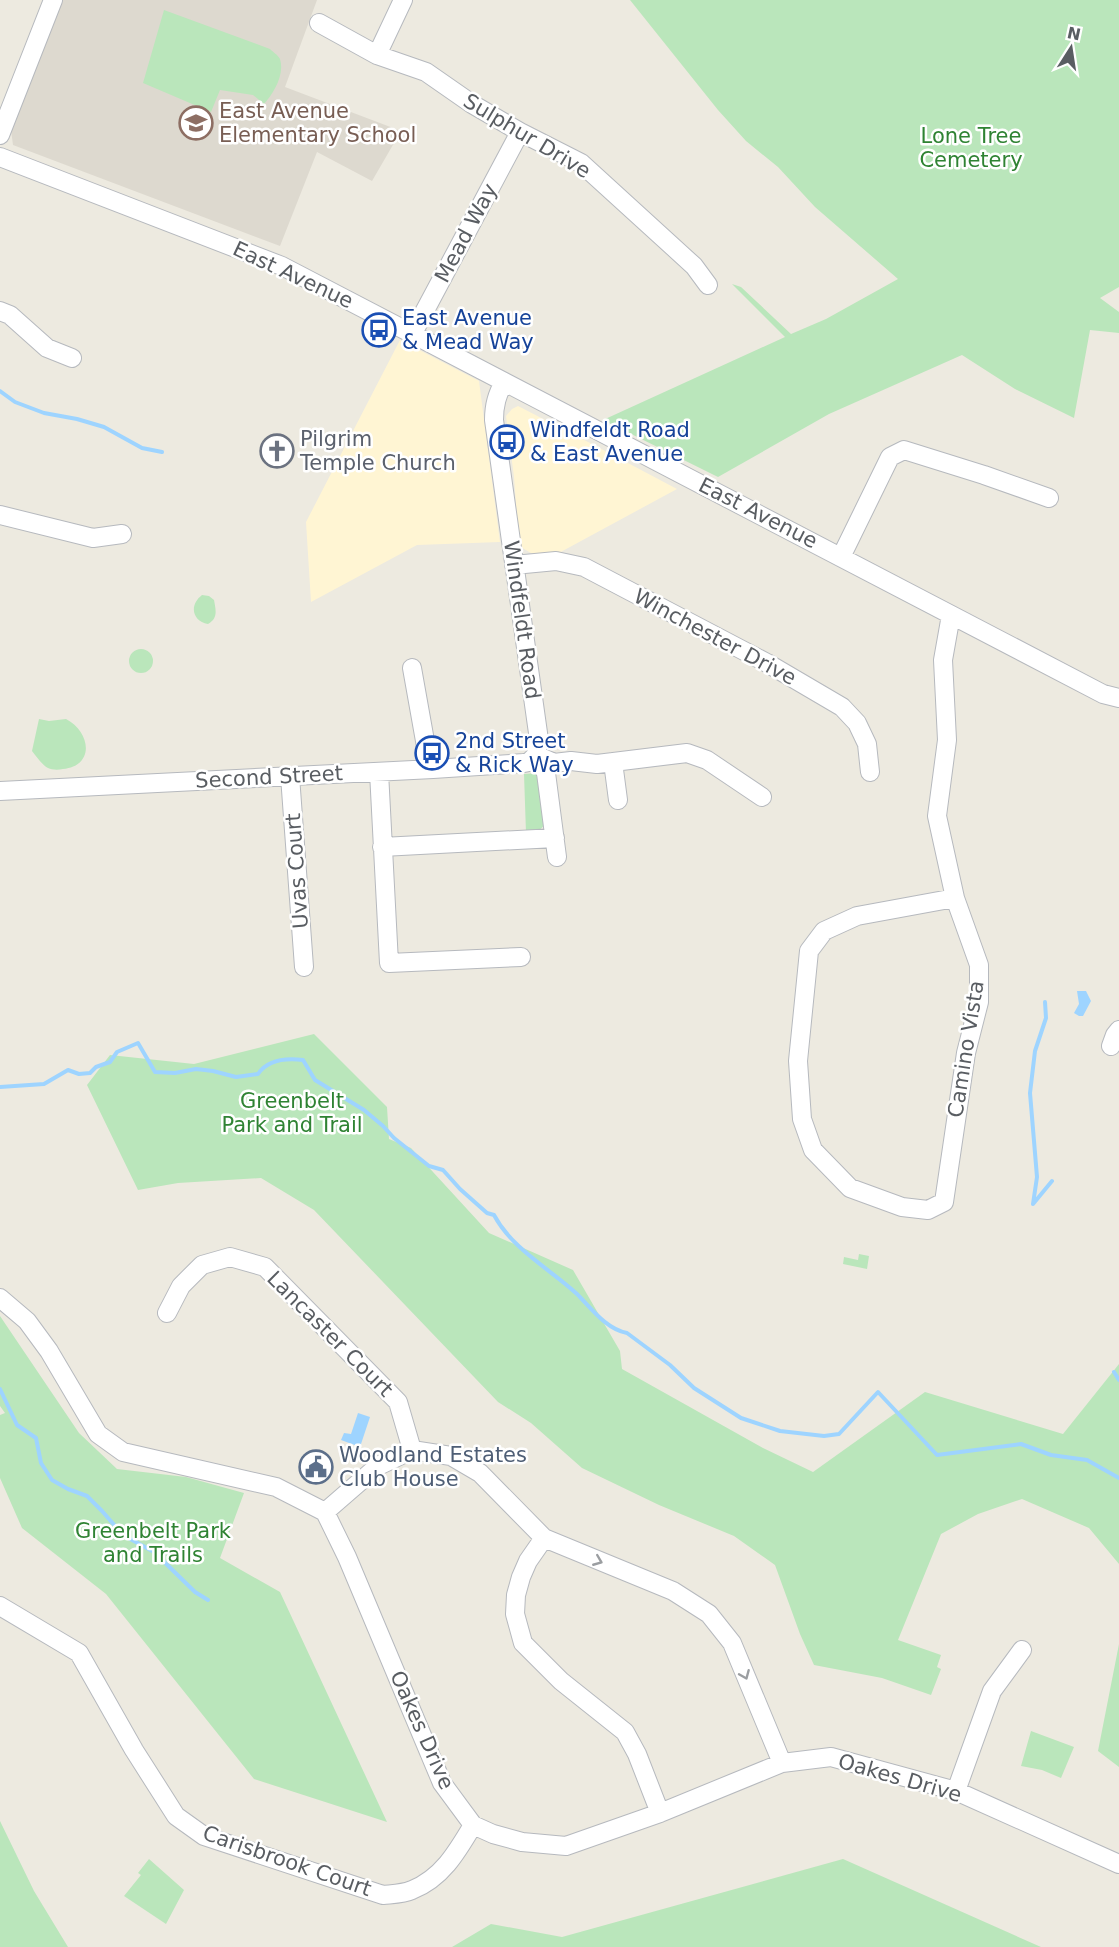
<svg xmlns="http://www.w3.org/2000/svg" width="1119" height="1947" viewBox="0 0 1119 1947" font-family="'DejaVu Sans',sans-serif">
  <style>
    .commercial { fill: #fff5d3 }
    .education { fill: #ddd9cf }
    .green { fill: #bae6bb }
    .water { fill: #9ed4ff }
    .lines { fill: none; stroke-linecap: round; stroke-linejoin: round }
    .stream { stroke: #9ed4ff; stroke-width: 4 }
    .minor-casing { stroke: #b6b9be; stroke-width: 20 }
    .minor { stroke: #fff; stroke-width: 18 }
    .oneway { stroke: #9b9ea1 }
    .labels { text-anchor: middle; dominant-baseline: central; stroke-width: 5; stroke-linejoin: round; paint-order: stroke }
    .education-label { font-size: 21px; fill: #785e54; stroke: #fff; text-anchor: start }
    .street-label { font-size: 21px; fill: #595d62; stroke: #fff }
    .park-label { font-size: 21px; fill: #2f8333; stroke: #fff }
    .transit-label { font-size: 21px; fill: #164399; stroke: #fff; text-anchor: start }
    .worship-label { font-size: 21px; fill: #5b616d; stroke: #fff; text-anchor: start }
    .service-label { font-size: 21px; fill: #4e5e75; stroke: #fff; text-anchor: start }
  </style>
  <rect width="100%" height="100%" fill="#edeae0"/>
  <path class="commercial" d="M 400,340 L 479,381 L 500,542 L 417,545 L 311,602 L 306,522 Z
    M 518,406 L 592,444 L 677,489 L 557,554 L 531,553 L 519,546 L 514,477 L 506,416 L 512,409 Z"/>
  <path class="education" d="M 58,0 L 317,0 L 285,87 L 401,131 L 372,181 L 317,152 L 280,246 L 13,145 L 11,130 Z"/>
  <path class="green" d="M 630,0 L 1119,0 L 1119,287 L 1100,298 L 1119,312 L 1119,333 L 1090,330 L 1074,418 L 1015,389 L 962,355 L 829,414 L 718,477 L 603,420 L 785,337 L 732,284 L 741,287 L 791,334 L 826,319 L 898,279 L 815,207 L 778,167 L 746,141 L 718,110 Z
    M 164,10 L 270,49 C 273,52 278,55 280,59 C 285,75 273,94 264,104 L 253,95 L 220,90 L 211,112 L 143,83 Z
    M 202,595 L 209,596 L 214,600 C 216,611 218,618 208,624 C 192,621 189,605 202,595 Z
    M129 661a12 12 0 1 1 24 0a12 12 0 1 1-24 0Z
    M 39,719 L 49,721 L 66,719 C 91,732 95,766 63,769 C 58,770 52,770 48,768 C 42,765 36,756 32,751 Z
    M 537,773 L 545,823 C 542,831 534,832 526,833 L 524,774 Z
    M 314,1034 L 387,1107 L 389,1139 L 411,1148 L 489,1233 L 573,1270 L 620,1351 L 622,1369 L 763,1448 L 813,1472 L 925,1392 L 1063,1434 L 1119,1364 L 1119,1564 L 1089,1528 L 1022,1499 L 978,1514 L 941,1534 L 898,1640 L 941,1655 L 937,1667 L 941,1669 L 931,1695 L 882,1678 L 814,1665 L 800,1634 L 775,1565 L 734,1536 L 659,1505 L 582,1468 L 531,1423 L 498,1402 L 314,1210 L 261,1178 L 178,1183 L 138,1190 L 87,1085 L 110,1055 L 194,1064 Z
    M 859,1254 L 869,1256 L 867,1269 L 843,1264 L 844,1257 L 858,1260 Z
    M 0,1316 L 79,1433 L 117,1469 L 186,1477 L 244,1493 L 220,1558 L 280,1592 L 387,1822 L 254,1779 L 106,1594 L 22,1528 L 0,1478 L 0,1415 L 5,1413 L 0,1406 Z
    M 1119,1644 L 1119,1767 L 1098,1751 Z
    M 1031,1731 L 1074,1747 L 1061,1778 L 1042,1770 L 1021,1766 Z
    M 0,1821 L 34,1891 L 68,1947 L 0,1947 Z
    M 149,1859 L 184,1890 L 166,1924 L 124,1896 L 141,1875 L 138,1873 Z
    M 843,1859 L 1041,1947 L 452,1947 L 491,1924 L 562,1937 Z"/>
  <path class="water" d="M 1077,991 L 1086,991 L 1091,1001 L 1083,1016 L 1079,1016 L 1074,1013 L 1079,1004 Z
    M 358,1413 L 370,1417 L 360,1447 L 341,1440 L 344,1433 L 351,1434 Z"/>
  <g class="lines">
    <path class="stream" d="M 0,391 L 15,402 L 44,413 L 77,419 L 104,427 L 142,448 L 162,452
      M 1045,1002 L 1046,1018 L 1035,1051 L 1030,1093 L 1037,1177 L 1033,1204 L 1052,1181
      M 0,1087 L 44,1084 L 68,1070 L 79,1074 L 90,1073 L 96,1067 L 110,1062 L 117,1052 L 138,1043 L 155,1072 L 175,1073 L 196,1069 L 213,1071 L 236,1077 L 258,1074 C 268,1059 286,1058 303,1060 L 315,1080 L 364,1110 L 383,1126 L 394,1138 L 429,1166 L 443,1170 L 460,1189 L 487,1213 L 494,1215 C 512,1249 550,1269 577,1294 C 591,1308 606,1329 627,1333 L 670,1365 L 694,1388 L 741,1418 L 780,1431 L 824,1436 L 839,1434 L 878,1392 L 937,1455 L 1021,1444 L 1051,1455 L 1087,1460 L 1119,1478
      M 1114,1372 L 1119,1380
      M 0,1389 L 17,1425 L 36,1438 L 41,1463 L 52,1480 L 68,1489 L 87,1496 L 102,1511 L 123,1535 L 154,1552 L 195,1592 L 208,1600"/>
    <defs>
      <path id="minor" d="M 319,23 L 377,55 L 426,72 L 472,104 L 520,132 L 581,163 L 694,266 L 708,285
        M 377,55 L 403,0
        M 0,135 L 53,0
        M 0,157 L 282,266 L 1103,694 L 1119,698
        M 0,311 L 10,315 L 47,348 L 72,358
        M 413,333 L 520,132
        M 504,382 C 497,395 494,405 494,420 L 539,740 L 536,755 L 546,773 L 557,857
        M 0,515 L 93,538 L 122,534
        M 841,557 L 890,457 L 904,450 L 984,475 L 1049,498
        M 514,565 L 556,561 L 584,567 L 767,663 L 842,707 L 857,723 L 867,744 L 870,772
        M 951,615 L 943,660 L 947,740 L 937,816 L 955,898 L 979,965 L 979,1002 L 966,1053 L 944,1202 L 928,1210 L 902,1207 L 850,1188 L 813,1150 L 802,1119 L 798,1061 L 809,951 L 824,931 L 857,916 L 955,898
        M 412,668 L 430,769
        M 536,755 L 554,763 L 571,761 L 597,764 L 687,753 L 707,760 L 762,797
        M 613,762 L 618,800
        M 379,772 L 389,963 L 521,957
        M 290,776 L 304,967
        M 0,791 L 433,769 L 524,763 L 529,762 L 536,755
        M 382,847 L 555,838
        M 1111,1046 L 1115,1035 L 1119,1030
        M 0,1298 L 27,1321 L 49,1351 L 98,1434 L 123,1452 L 276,1487 L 325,1512 L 347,1557 L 442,1783 L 473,1825 L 493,1834 L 522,1842 L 566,1846 L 660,1813 L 782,1763 L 831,1757 L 956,1791 L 1119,1864
        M 167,1313 L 181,1286 L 202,1265 L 230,1257 L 265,1267 L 398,1402 L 412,1450
        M 325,1512 L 378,1466 L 412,1450 L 451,1456 L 480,1473 L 544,1538 L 673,1591 L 709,1614 L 732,1643 L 782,1763
        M 544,1538 L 528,1561 L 521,1577 L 516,1595 L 515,1614 L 523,1643 L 561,1681 L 625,1732 L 637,1754 L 660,1813
        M 0,1606 L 79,1653 L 134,1750 L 176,1816 L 204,1836 L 383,1895 C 392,1894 403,1894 412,1890 C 442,1878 457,1852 473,1825
        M 956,1791 L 992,1691 L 1022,1650"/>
    </defs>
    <use href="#minor" class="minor-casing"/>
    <use href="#minor" class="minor"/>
  </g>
  <defs><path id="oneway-chevron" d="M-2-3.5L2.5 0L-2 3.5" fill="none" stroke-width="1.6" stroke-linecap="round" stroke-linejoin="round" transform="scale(1.5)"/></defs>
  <g class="oneway">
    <use href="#oneway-chevron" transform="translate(598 1561) rotate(22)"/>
    <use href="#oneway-chevron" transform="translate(745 1675) rotate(67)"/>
  </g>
  <defs>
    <symbol id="school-ring" viewBox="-11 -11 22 22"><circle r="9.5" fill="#fff" stroke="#8d6e63" stroke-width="1.5"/><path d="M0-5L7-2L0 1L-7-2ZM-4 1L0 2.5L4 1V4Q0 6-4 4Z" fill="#8d6e63"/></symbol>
    <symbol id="bus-ring" viewBox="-11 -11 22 22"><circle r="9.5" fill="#fff" stroke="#1a4fb4" stroke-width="1.5"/><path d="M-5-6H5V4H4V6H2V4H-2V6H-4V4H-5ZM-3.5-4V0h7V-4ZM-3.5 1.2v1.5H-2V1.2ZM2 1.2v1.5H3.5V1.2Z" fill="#1a4fb4"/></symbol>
    <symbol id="church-ring" viewBox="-11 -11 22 22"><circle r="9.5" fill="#fff" stroke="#6b7280" stroke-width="1.5"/><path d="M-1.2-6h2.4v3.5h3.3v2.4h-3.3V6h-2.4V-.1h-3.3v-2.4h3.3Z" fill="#6b7280"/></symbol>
    <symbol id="civic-ring" viewBox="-11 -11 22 22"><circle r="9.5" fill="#fff" stroke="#5c6f8a" stroke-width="1.5"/><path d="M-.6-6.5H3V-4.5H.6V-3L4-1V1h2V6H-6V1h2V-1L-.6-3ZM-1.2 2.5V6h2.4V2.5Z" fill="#5c6f8a"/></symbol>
  </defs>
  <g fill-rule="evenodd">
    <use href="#school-ring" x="177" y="104" width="38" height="38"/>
    <use href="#bus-ring" x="360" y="311" width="38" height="38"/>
    <use href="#bus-ring" x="488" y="423" width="38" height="38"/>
    <use href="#church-ring" x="258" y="432" width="38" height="38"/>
    <use href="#bus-ring" x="413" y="734" width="38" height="38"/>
    <use href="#civic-ring" x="297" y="1448" width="38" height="38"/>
  </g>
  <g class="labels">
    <g class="education-label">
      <text x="219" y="111">East Avenue<tspan x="219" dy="24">Elementary School</tspan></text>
    </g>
    <g class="street-label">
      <text transform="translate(527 136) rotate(31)">Sulphur Drive</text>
      <text transform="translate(466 233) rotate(-62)">Mead Way</text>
      <text transform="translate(293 275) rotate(25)">East Avenue</text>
      <text transform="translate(758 513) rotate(27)">East Avenue</text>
      <text transform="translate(522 620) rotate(82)">Windfeldt Road</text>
      <text transform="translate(715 637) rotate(28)">Winchester Drive</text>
      <text transform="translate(269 777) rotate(-3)">Second Street</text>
      <text transform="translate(297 871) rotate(-94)">Uvas Court</text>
      <text transform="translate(966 1049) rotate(-81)">Camino Vista</text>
      <text transform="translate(330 1334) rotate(45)">Lancaster Court</text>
      <text transform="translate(422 1730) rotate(66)">Oakes Drive</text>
      <text transform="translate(900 1778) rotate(16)">Oakes Drive</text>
      <text transform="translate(287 1861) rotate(19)">Carisbrook Court</text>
    </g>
    <g class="park-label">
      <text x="971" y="136">Lone Tree<tspan x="971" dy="24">Cemetery</tspan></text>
      <text x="292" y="1101">Greenbelt<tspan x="292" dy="24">Park and Trail</tspan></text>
      <text x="153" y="1531">Greenbelt Park<tspan x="153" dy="24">and Trails</tspan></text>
    </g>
    <g class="transit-label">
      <text x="402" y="318">East Avenue<tspan x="402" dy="24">&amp; Mead Way</tspan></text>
      <text x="530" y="430">Windfeldt Road<tspan x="530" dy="24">&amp; East Avenue</tspan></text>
      <text x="455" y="741">2nd Street<tspan x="455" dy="24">&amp; Rick Way</tspan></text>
    </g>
    <g class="worship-label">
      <text x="300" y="439">Pilgrim<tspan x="300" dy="24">Temple Church</tspan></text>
    </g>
    <g class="service-label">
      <text x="339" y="1455">Woodland Estates<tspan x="339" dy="24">Club House</tspan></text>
    </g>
  </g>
  <g transform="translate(1071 48) rotate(12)" stroke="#ffffff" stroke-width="4.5" paint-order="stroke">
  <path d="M0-4.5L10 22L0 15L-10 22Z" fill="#595d62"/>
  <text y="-9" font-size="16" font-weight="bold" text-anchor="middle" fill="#595d62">N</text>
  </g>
</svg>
